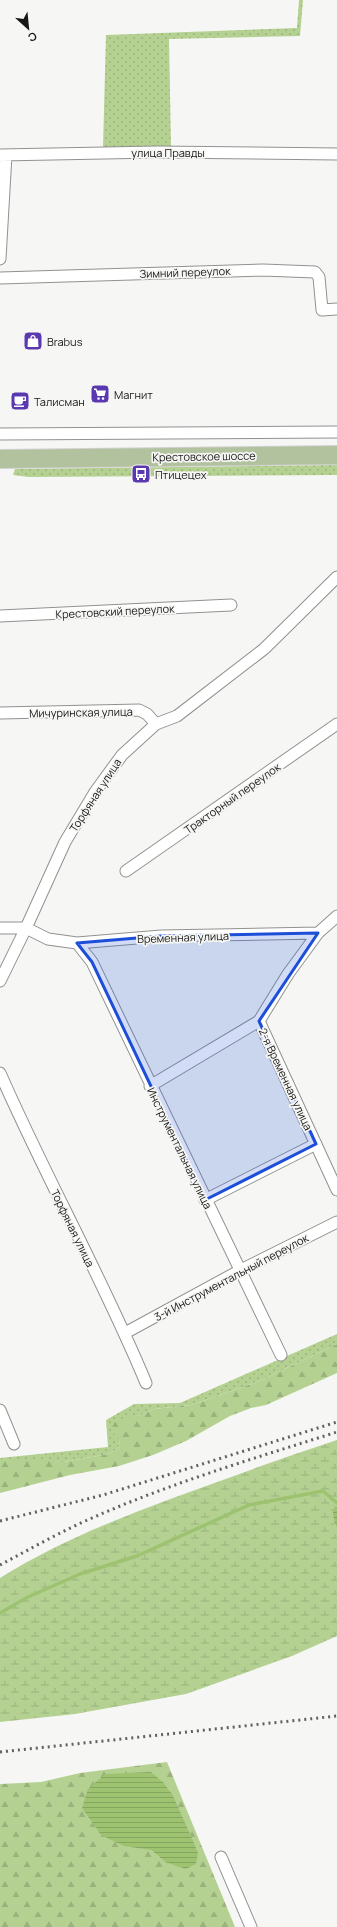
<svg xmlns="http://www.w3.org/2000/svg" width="337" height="1927" viewBox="0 0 337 1927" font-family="Manrope,sans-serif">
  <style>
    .grass { fill: url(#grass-dots) }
    .forest { fill: url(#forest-firs); fill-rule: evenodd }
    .wetland { fill: url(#wetland-marsh) }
    .water { fill: url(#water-rules) }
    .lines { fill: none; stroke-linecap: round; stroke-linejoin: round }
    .stream { stroke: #9dc270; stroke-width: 3.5 }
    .street-casing { stroke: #91928f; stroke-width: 13 }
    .primary-casing { stroke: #d1d1d0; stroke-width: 20 }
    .street { stroke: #fff; stroke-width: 11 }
    .primary { stroke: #b2c29e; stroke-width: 18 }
    .rail { stroke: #616160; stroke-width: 3; stroke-dasharray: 2 4; stroke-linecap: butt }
    .marked { fill: #1d4ed8; fill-opacity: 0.2; stroke: #1d4ed8; stroke-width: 3; stroke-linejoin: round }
    .labels { text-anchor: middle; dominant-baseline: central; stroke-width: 3.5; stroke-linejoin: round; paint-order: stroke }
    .street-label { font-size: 11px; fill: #171716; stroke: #f6f7f4 }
    .poi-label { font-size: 11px; fill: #171716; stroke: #f6f7f4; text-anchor: start }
  </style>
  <defs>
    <pattern id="grass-dots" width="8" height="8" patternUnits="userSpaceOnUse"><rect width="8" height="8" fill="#b4d192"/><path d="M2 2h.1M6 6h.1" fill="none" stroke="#9ab37d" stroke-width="1.8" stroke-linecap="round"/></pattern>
    <pattern id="forest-firs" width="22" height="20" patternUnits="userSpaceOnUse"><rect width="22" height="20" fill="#b4d192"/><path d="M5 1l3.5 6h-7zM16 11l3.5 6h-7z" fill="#9ab37d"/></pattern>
    <pattern id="wetland-marsh" width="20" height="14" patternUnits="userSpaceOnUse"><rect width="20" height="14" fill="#b4d192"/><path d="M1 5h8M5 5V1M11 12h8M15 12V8" fill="none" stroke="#9ab37d"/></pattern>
    <pattern id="water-rules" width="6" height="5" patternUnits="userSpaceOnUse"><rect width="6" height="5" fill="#9dc270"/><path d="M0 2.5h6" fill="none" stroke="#86a660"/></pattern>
  </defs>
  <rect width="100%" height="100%" fill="#f6f7f4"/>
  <path class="grass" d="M 299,0 L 303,0 L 300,36 L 169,39 L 171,147 L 103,147 L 106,35 L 297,28 Z
    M 337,465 L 337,475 L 28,477 L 13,475 L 15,469 Z
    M 337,1334 L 337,1344 L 262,1380 L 212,1398 L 191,1405 L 154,1409 L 141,1415 L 134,1417 L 120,1441 L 118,1449 L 108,1454 L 64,1462 L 0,1459 L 0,1458 L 108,1447 L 106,1420 L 134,1404 L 180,1403 Z"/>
  <path class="forest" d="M 337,1344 L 337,1373 L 266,1405 L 251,1408 L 230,1416 L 186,1441 L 153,1455 L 119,1466 L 70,1475 L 0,1493 L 0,1459 L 35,1459 L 64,1462 L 108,1454 L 118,1449 L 120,1441 L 111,1430 L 114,1423 L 120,1419 L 141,1415 L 154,1409 L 191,1405 L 212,1398 L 262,1380 Z
    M 167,1762 L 235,1927 L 0,1927 L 0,1784 L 41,1782 L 80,1773 ZM 184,1822 L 198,1852 L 165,1862 L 151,1850 Z"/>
  <path class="wetland" d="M 337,1440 L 337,1507 L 332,1509 L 334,1522 L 337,1528 L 337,1636 L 292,1656 L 186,1694 L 75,1714 L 0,1722 L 0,1578 C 54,1544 114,1520 173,1498 C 228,1478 282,1458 337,1440 Z"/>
  <path class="water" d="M 337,1507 L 337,1528 L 334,1522 L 332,1509 Z
    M 151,1772 L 164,1783 L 174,1798 L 198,1852 L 196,1864 L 186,1869 L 165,1862 L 151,1850 L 124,1846 L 101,1835 L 82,1808 L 88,1789 L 105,1774 Z"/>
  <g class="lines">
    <path class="stream" d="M 0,1613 L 28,1597 L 80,1574 L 137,1556 L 249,1505 L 323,1491 L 337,1503"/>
    <defs>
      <path id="street" d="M 0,155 L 157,152 L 337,154
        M 0,259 L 6,155
        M 0,278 L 263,270 L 315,272 L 319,277 L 322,310 L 337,309
        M 0,434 L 337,432
        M 0,616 L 231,605
        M 0,713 L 139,710 L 147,714 L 156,724
        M 126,871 L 337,724
        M 0,928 L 26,928 L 48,939 L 77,943 L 161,936 L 318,933 L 337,916
        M 318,933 L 288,974 L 259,1021 L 337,1190
        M 77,943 L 92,962 L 281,1355
        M 0,981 L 26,928 L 65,842 L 95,792 L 122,755 L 156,724 L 177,716 L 264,649 L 337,577
        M 0,1073 C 46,1178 102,1277 146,1383
        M 150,1086 L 259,1021
        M 205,1200 L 316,1144
        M 125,1333 L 239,1271 L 337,1222
        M 0,1410 L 14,1444
        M 221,1857 L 251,1927"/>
      <path id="primary" d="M 0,459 L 337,455"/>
    </defs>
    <use href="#street" class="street-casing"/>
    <use href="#primary" class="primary-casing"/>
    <use href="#street" class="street"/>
    <use href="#primary" class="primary"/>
    <path class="rail" d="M 0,1521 L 103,1495 L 337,1422
      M 0,1565 C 30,1549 60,1532 92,1518 C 171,1483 255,1458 337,1432
      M 0,1752 L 337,1716"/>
  </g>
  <path class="marked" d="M 318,933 L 259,1021 L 316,1144 L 205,1200 L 92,962 L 77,943 L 161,936 Z"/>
  <defs>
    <symbol id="shop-square" viewBox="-11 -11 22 22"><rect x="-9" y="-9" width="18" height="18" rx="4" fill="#5938b0" stroke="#f6f7f4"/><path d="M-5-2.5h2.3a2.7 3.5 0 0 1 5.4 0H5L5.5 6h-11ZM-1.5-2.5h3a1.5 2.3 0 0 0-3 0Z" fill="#fff"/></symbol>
    <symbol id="supermarket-square" viewBox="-11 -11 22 22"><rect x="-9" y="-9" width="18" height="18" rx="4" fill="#5938b0" stroke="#f6f7f4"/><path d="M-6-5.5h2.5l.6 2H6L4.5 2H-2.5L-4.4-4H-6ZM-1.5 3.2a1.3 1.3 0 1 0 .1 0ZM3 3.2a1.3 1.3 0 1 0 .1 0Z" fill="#fff"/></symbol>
    <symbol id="cafe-square" viewBox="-11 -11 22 22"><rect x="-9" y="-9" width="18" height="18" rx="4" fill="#5938b0" stroke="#f6f7f4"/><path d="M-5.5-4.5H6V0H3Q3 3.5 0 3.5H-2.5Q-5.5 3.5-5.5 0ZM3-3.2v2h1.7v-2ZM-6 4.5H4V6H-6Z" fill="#fff"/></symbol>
    <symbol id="bus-square" viewBox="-11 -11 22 22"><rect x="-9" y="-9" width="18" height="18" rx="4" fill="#5938b0" stroke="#f6f7f4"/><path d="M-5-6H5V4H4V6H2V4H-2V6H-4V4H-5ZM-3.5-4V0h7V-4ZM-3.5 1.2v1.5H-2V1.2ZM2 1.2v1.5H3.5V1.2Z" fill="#fff"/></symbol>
  </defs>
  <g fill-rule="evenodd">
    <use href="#shop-square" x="22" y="330" width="22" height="22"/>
    <use href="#supermarket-square" x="89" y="383" width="22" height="22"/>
    <use href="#cafe-square" x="9" y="390" width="22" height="22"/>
    <use href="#bus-square" x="130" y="463" width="22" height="22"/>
  </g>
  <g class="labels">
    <g class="street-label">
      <text x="168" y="152">улица Правды</text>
      <text transform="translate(185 272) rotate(-2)">Зимний переулок</text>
      <text transform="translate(204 456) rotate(-1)">Крестовское шоссе</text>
      <text transform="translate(115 611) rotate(-3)">Крестовский переулок</text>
      <text transform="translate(81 712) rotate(-1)">Мичуринская улица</text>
      <text transform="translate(95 795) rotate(-57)">Торфяная улица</text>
      <text transform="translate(232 798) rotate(-35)">Тракторный переулок</text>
      <text transform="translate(183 937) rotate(-2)">Временная улица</text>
      <text transform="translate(286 1079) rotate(65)">2-я Временная улица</text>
      <text transform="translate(180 1148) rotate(64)">Инструментальная улица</text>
      <text transform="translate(73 1228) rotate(64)">Торфяная улица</text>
      <text transform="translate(231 1277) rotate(-28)">3-й Инструментальный переулок</text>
    </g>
    <g class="poi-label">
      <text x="47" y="341">Brabus</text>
      <text x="114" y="394">Магнит</text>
      <text x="34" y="401">Талисман</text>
      <text x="155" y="474">Птицецех</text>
    </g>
  </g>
  <g transform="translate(28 28) rotate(153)" stroke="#f6f7f4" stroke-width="3" paint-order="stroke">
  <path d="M0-3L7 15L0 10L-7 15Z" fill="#171716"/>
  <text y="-6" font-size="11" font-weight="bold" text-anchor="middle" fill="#171716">С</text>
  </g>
</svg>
